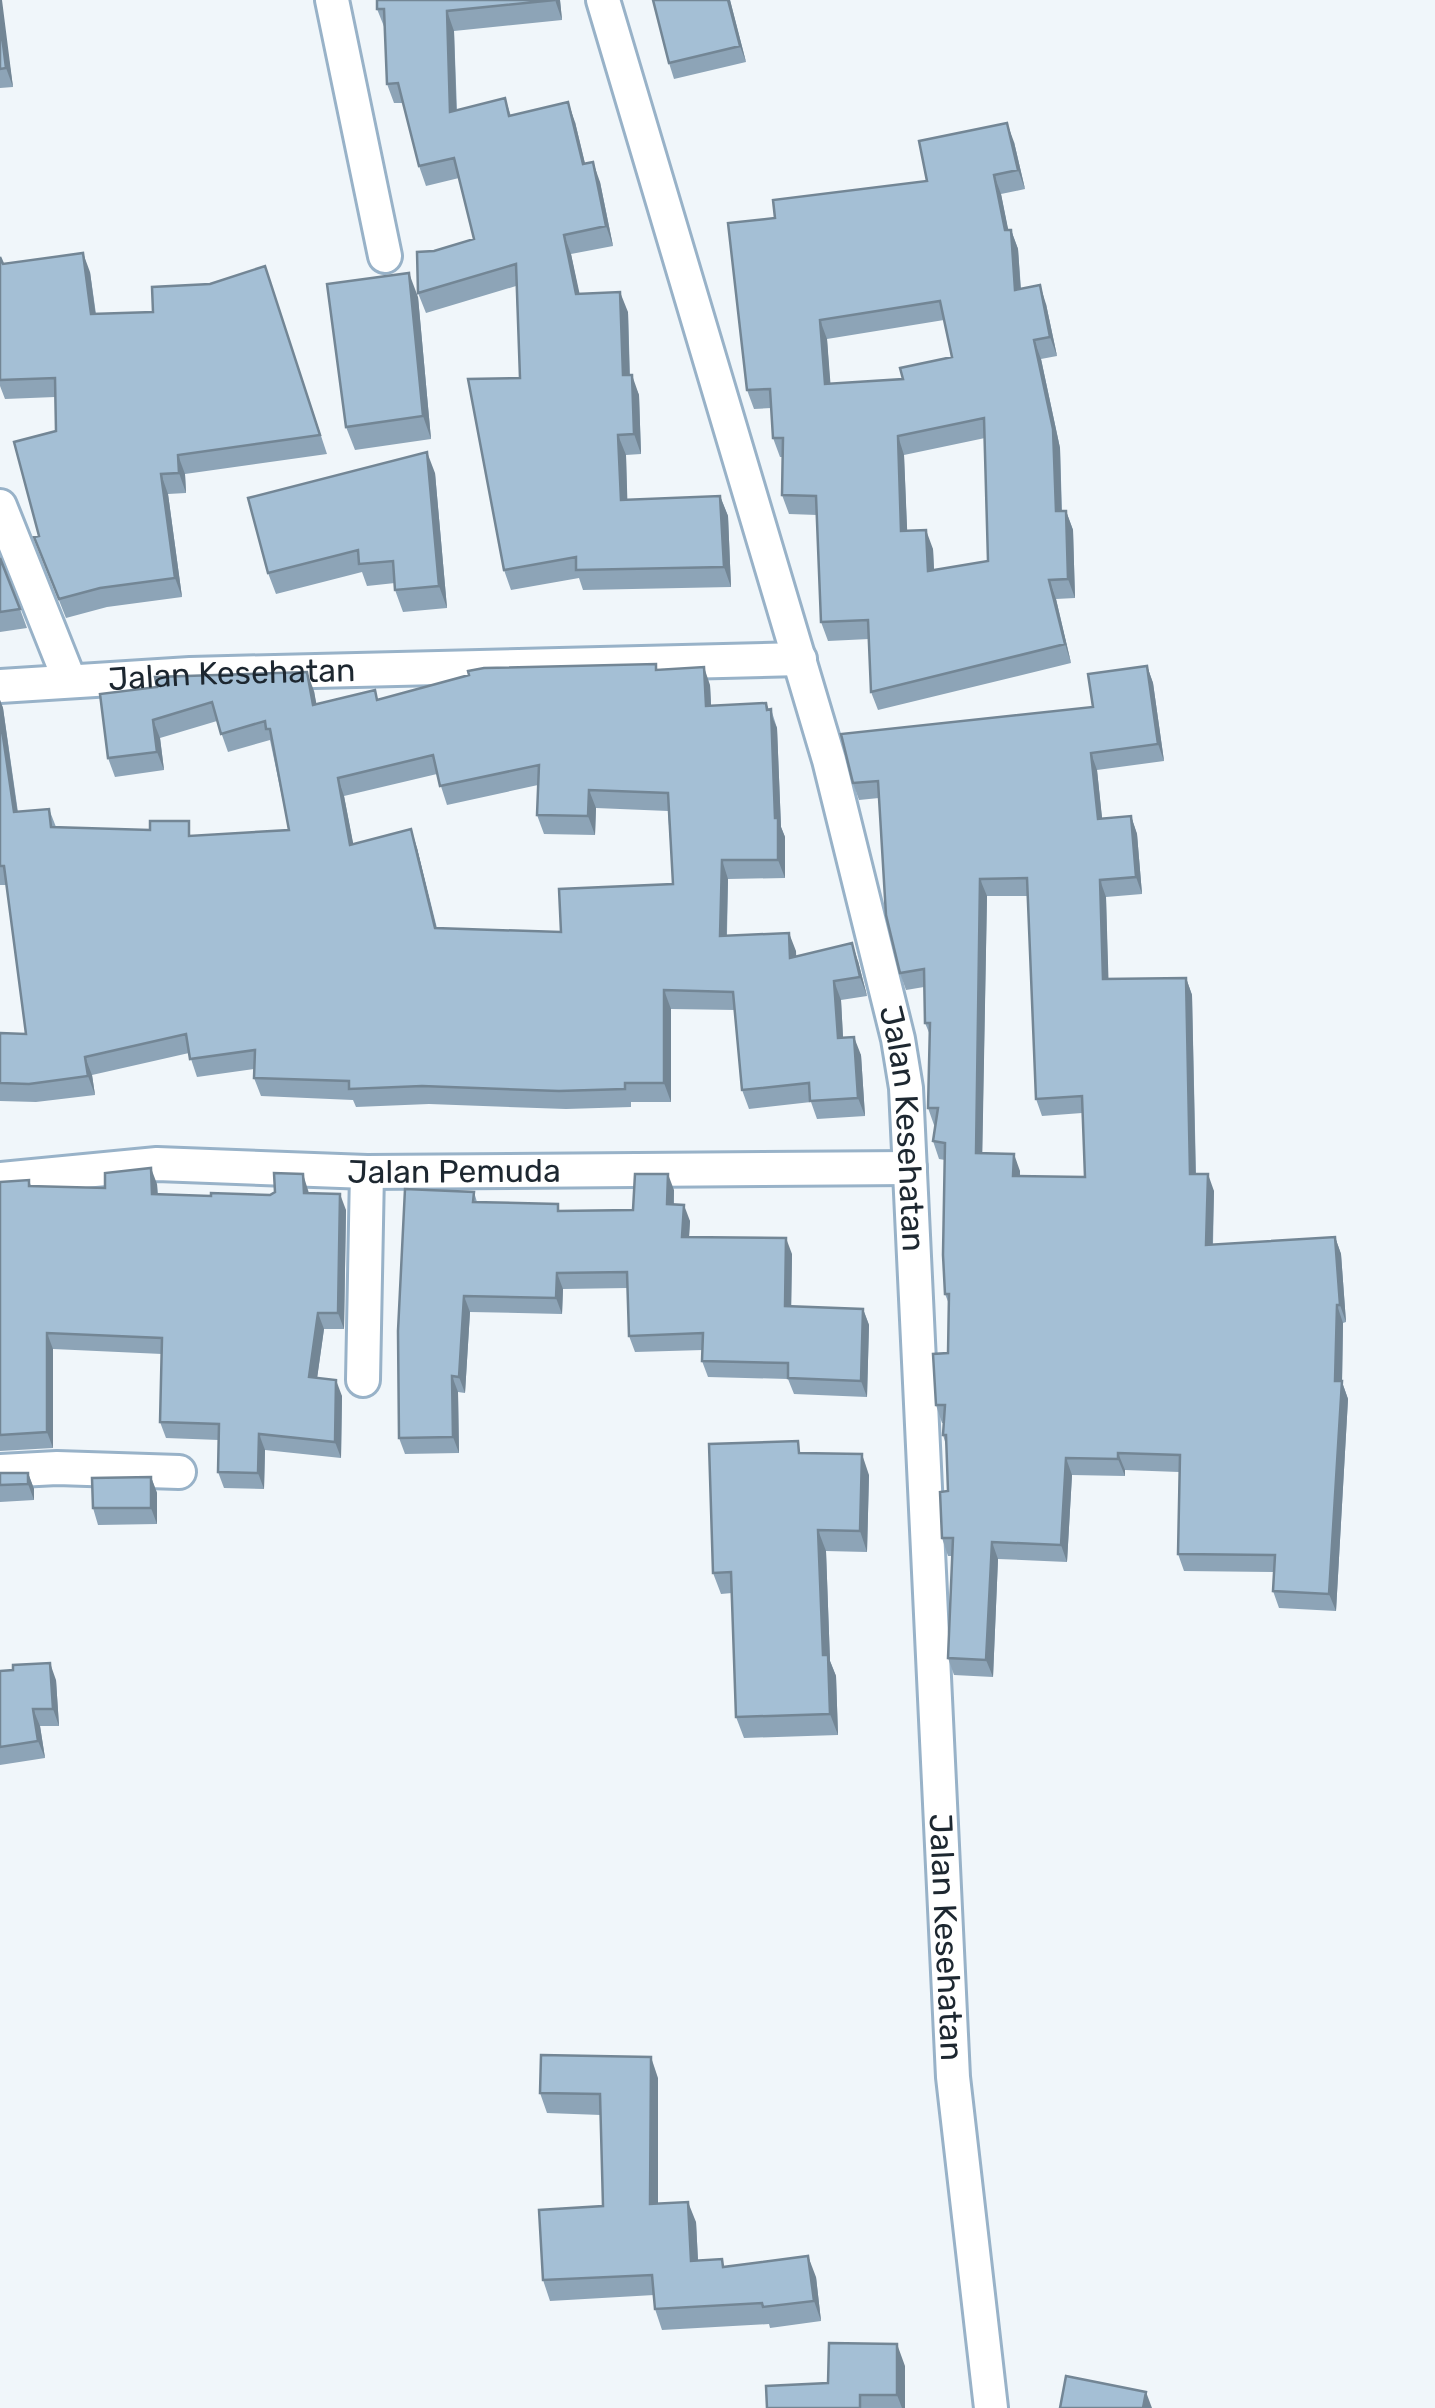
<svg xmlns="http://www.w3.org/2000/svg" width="1435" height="2408" viewBox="0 0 1435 2408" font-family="Rubik,sans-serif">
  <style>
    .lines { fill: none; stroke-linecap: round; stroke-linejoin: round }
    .street-casing { stroke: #98b2c8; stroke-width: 38 }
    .street { stroke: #fff; stroke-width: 32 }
    .wall { fill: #8da4b7; fill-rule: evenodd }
    .shaded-wall { fill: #738695 }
    .building { fill: #a4bfd5; stroke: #738695; stroke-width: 2.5; fill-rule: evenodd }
    .labels { text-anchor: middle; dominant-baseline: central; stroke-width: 10; stroke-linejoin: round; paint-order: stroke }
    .street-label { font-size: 32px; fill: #1d2730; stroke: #fff }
  </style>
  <rect width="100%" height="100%" fill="#f0f6fa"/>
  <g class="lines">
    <defs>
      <g id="street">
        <path d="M 332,0 L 385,256"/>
        <path id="s1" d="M 603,0 L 829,760 L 898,1039 L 906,1088 L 953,2077 L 991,2408"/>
        <path d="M 0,506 L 69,679"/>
        <path id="s2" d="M 0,686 L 190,674 L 800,659"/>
        <path id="s3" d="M 0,1179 L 157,1164 L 367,1172 L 910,1168"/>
        <path d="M 363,1380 L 367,1172"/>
        <path d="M 0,1471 L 57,1468 L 179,1472"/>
      </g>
    </defs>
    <use href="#street" class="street-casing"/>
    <use href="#street" class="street"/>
  </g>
  <path class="wall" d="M 0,0 L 13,87 L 0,88 Z
    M 377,0 L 560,0 L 562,20 L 454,31 L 457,110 L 505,98 L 511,116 L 575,122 L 585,164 L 600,182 L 613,246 L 571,254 L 579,294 L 628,312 L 630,375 L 639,395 L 641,454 L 626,455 L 627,500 L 720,496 L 728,516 L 731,587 L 583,590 L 579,578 L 511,590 L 504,570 L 520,378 L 516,286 L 426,313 L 418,293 L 434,251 L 474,239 L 459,178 L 426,186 L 419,166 L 403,103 L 394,103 L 387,84 L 385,29 L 377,9 Z
    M 730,0 L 746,62 L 674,79 L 669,63 Z
    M 1014,142 L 1025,189 L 1001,194 L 1008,230 L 1011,230 L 1018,249 L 1021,289 L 1046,304 L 1057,356 L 1041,359 L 1060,448 L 1062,511 L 1066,511 L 1073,530 L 1075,598 L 1056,599 L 1071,663 L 878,710 L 871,692 L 869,639 L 828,641 L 821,622 L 817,515 L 789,514 L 782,495 L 783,457 L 780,457 L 773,438 L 771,408 L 754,409 L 747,390 L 775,218 L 927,181 ZM 944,320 L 952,357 L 903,379 L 830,384 L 827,339 ZM 985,438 L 988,561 L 934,570 L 933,549 L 907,531 L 904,455 Z
    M 0,257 L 3,264 L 90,272 L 96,314 L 153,312 L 210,284 L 265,266 L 327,454 L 185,474 L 186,493 L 168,494 L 182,597 L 107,607 L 66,618 L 34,537 L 39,536 L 56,431 L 55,397 L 5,399 L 0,386 Z
    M 418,297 L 431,439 L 355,450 L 346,427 Z
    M 435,473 L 447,608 L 403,612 L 395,590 L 395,583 L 367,586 L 362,572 L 276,594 L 268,573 Z
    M 0,558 L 20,609 L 27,628 L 0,632 Z
    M 1147,666 L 1153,683 L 1164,761 L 1097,770 L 1102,819 L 1131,816 L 1137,834 L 1142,894 L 1106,897 L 1108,979 L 1186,978 L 1192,995 L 1196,1174 L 1214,1191 L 1213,1245 L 1335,1237 L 1341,1254 L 1346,1322 L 1343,1323 L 1342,1382 L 1348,1399 L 1336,1611 L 1279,1608 L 1273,1591 L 1274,1572 L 1184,1571 L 1178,1554 L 1179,1472 L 1125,1470 L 1125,1476 L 1072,1475 L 1067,1562 L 998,1559 L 993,1677 L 954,1675 L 948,1658 L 952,1556 L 948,1556 L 942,1538 L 948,1491 L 946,1445 L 943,1435 L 943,1423 L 942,1423 L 936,1405 L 948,1353 L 949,1304 L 945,1294 L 945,1160 L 939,1159 L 933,1141 L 936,1125 L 934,1125 L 928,1108 L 930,1035 L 925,1023 L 924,987 L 906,990 L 900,973 L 879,798 L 859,800 L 853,783 L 1093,707 ZM 987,896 L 1028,896 L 1036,1099 L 1042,1116 L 1082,1113 L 1085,1177 L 1020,1176 L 1020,1171 L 982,1153 Z
    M 658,669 L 710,685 L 711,705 L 771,709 L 777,728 L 781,827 L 785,837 L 785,878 L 728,879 L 727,935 L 796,951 L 796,957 L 858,961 L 867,996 L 841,1000 L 843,1037 L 861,1055 L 865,1116 L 817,1119 L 811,1102 L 749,1109 L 742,1090 L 735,1010 L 671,1009 L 671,1102 L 631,1102 L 631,1107 L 566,1109 L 429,1104 L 356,1107 L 353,1100 L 261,1096 L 254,1078 L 254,1069 L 197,1077 L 189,1053 L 92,1075 L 95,1095 L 36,1102 L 0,1101 L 0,1033 L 26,1034 L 6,885 L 0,885 L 0,700 L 3,708 L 18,812 L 49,809 L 56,827 L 195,836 L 289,830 L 270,740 L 228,752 L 217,721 L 160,738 L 164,770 L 115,777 L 108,758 L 100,694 L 314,691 L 316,704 L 378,700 ZM 437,774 L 447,805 L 538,785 L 537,815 L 544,834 L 595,835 L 596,808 L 668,811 L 673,884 L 561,932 L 437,928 L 417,848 L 353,844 L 344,796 Z
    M 29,1180 L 31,1186 L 105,1188 L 157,1184 L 158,1194 L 211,1196 L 270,1195 L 308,1190 L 309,1193 L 346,1210 L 344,1329 L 324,1329 L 317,1378 L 342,1396 L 341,1458 L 265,1450 L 264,1489 L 224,1488 L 218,1472 L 219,1440 L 166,1438 L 160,1422 L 162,1354 L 53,1349 L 53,1448 L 0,1451 L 0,1182 Z
    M 674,1190 L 674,1204 L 690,1221 L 689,1237 L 792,1254 L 791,1306 L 863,1309 L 869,1325 L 867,1397 L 794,1394 L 788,1379 L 708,1377 L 702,1361 L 703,1350 L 635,1352 L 629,1336 L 628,1288 L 563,1289 L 562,1314 L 470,1312 L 465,1393 L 458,1392 L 459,1453 L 405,1454 L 399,1438 L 474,1192 L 477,1202 L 561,1211 L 633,1210 Z
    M 803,1453 L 869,1475 L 867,1552 L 826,1551 L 830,1661 L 836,1676 L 838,1735 L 744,1738 L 736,1717 L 732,1593 L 721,1594 L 713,1573 Z
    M 0,1473 L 28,1473 L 34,1489 L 34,1500 L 0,1502 Z
    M 151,1477 L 157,1493 L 157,1524 L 98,1525 L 93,1508 Z
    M 0,1671 L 56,1680 L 59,1726 L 40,1726 L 45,1758 L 0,1765 Z
    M 658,2078 L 658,2203 L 696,2222 L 698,2260 L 725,2267 L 816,2277 L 821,2321 L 770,2328 L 769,2324 L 662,2330 L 655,2309 L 654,2295 L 550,2301 L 543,2280 L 603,2206 L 601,2115 L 547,2113 L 540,2093 Z
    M 905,2366 L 905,2408 L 767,2408 Z"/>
  <path class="shaded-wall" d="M 0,0 L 2,0 L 13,87 L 6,68 L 0,20 Z
    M 555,0 L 560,0 L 562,20 Z
    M 728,0 L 730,0 L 746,62 L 740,46 Z
    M 447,11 L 454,31 L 457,132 L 450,112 Z
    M 568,102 L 575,122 L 590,184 L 583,164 Z
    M 1007,123 L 1014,142 L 1025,189 L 1018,170 Z
    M 593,162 L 600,182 L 613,246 L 606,226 Z
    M 994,175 L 1001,194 L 1012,248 L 1011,230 L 1018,249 L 1022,309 L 1015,290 Z
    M 564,235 L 571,254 L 584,314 L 576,294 Z
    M 83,253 L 90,272 L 98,333 L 91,314 Z
    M 409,273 L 418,297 L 431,439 L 423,416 Z
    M 1040,285 L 1046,304 L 1057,356 L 1050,337 Z
    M 620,292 L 628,312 L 630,395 L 623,375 Z
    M 820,320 L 827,339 L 832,403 L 825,384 Z
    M 1034,340 L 1041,359 L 1060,448 L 1062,530 L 1056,511 Z
    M 632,375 L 639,395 L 641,454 L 634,434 Z
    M 618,435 L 626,455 L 628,520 L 621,500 Z
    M 898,436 L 904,455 L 908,550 L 901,531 Z
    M 427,452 L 435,473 L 447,608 L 439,586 Z
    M 178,455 L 185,474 L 186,493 L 179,473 Z
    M 161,474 L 168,494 L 182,597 L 175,578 Z
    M 720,496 L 728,516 L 731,587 L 724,567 Z
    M 1066,511 L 1073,530 L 1075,598 L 1068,579 Z
    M 926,530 L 933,549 L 935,590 L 928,571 Z
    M 1049,580 L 1056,599 L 1071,663 L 1065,644 Z
    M 1147,666 L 1153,683 L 1164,761 L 1158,744 Z
    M 704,667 L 710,685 L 712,724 L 706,706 Z
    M 307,672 L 314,691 L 320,723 L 313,705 Z
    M 0,700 L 3,708 L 20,830 L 14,812 L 0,716 Z
    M 766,703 L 777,728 L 781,827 L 785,837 L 785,878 L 778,860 Z
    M 153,720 L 160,738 L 164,770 L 157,752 Z
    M 1091,753 L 1097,770 L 1104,836 L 1098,819 Z
    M 338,778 L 344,796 L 357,863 L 350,845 Z
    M 589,790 L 596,808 L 595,835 L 588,816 Z
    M 1131,816 L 1137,834 L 1142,894 L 1136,877 Z
    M 411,829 L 417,848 L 441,947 L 435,928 Z
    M 722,860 L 728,879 L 726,954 L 720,936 Z
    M 980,879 L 987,896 L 982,1170 L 976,1153 Z
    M 1100,880 L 1106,897 L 1109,996 L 1103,979 Z
    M 789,933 L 796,951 L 797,977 L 790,958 Z
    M 852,943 L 858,961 L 867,996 L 860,977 Z
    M 1186,978 L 1192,995 L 1196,1191 L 1190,1174 Z
    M 834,981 L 841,1000 L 844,1056 L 838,1038 Z
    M 664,990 L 671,1009 L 671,1102 L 664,1083 Z
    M 854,1037 L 861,1055 L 865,1116 L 858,1098 Z
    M 85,1057 L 92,1075 L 95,1095 L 88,1076 Z
    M 1014,1154 L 1020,1171 L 1019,1193 L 1013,1176 Z
    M 151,1168 L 157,1184 L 158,1210 L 152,1194 Z
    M 303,1174 L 308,1190 L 310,1209 L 304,1193 Z
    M 668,1174 L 674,1190 L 673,1220 L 667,1204 Z
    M 1208,1174 L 1214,1191 L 1212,1262 L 1206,1245 Z
    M 340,1194 L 346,1210 L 344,1329 L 338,1313 Z
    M 684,1205 L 690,1221 L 688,1253 L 682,1237 Z
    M 1335,1237 L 1341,1254 L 1346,1322 L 1340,1305 Z
    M 786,1238 L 792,1254 L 791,1322 L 785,1306 Z
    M 557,1273 L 563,1289 L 562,1314 L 556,1298 Z
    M 464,1296 L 470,1312 L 465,1393 L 459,1377 Z
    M 1337,1305 L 1343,1323 L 1342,1382 L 1348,1399 L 1336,1611 L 1329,1594 Z
    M 863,1309 L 869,1325 L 867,1397 L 861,1381 Z
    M 318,1313 L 324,1329 L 315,1393 L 309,1377 Z
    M 47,1333 L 53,1349 L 53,1448 L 47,1432 Z
    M 452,1376 L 458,1392 L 459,1453 L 453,1437 Z
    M 336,1380 L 342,1396 L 341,1458 L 335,1442 Z
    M 259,1434 L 265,1450 L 264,1489 L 258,1473 Z
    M 1118,1453 L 1125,1470 L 1125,1476 L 1118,1459 Z
    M 862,1454 L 869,1475 L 867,1552 L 860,1531 Z
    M 1066,1458 L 1072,1475 L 1067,1562 L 1061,1545 Z
    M 28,1473 L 34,1489 L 34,1500 L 28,1484 Z
    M 151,1477 L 157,1493 L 157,1524 L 151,1508 Z
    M 818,1530 L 826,1551 L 830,1661 L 836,1676 L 838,1735 L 830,1714 L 823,1655 Z
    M 992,1542 L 998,1559 L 993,1677 L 986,1660 Z
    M 50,1663 L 56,1680 L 59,1726 L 53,1709 Z
    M 33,1709 L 40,1726 L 45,1758 L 38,1741 Z
    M 651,2057 L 658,2078 L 658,2224 L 650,2204 Z
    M 688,2202 L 696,2222 L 699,2281 L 691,2261 Z
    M 808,2256 L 816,2277 L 821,2321 L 814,2301 Z
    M 897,2344 L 905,2366 L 905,2408 L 902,2408 L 897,2395 Z
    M 1146,2392 L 1152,2408 L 1143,2408 Z"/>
  <path class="building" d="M 377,0 L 555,0 L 447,11 L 450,112 L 505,98 L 509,116 L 568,102 L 583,164 L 593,162 L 606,226 L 564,235 L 576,294 L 620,292 L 623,375 L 632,375 L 634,434 L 618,435 L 621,500 L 720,496 L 724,567 L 576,570 L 576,557 L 504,570 L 468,379 L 520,378 L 516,264 L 418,293 L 417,252 L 434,251 L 474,239 L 454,158 L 419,166 L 398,83 L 387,84 L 384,9 L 377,9 Z
    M 653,0 L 728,0 L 740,46 L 669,63 Z
    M 0,20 L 6,68 L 0,69 Z
    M 1007,123 L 1018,170 L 994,175 L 1005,230 L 1011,230 L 1015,290 L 1040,285 L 1050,337 L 1034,340 L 1053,429 L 1056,511 L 1066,511 L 1068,579 L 1049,580 L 1065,644 L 871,692 L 868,620 L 821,622 L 816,496 L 782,495 L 783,438 L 773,438 L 770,389 L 747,390 L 728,223 L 775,218 L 773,200 L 927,181 L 919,141 ZM 940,301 L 952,357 L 900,368 L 903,379 L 825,384 L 820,320 ZM 984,418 L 988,561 L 928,571 L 926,530 L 901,531 L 898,436 Z
    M 83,253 L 91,314 L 153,312 L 152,287 L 210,284 L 265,266 L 320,435 L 178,455 L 179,473 L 161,474 L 175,578 L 100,588 L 59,599 L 34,537 L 39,536 L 14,442 L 56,431 L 55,378 L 0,380 L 0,257 L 3,264 Z
    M 409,273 L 423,416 L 346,427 L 327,284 Z
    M 427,452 L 439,586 L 395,590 L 393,561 L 359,564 L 358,550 L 268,573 L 248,498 Z
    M 0,558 L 20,609 L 0,612 Z
    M 656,664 L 656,670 L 704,667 L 706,706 L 766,703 L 767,710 L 771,709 L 775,818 L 778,818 L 778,860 L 722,860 L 720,936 L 789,933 L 790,958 L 852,943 L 860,977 L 834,981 L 838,1038 L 854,1037 L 858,1098 L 810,1101 L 809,1083 L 742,1090 L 733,992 L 664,990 L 664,1083 L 625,1083 L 625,1089 L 559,1091 L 422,1086 L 349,1089 L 349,1081 L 254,1078 L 255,1050 L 190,1059 L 186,1034 L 85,1057 L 88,1076 L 29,1084 L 0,1083 L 0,1033 L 26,1034 L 4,866 L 0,866 L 0,716 L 14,812 L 49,809 L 51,827 L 150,830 L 150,821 L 189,821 L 189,836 L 289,830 L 270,729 L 266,729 L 265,721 L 221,734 L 212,702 L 153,720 L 157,752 L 108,758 L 100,694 L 157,687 L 155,677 L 307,672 L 313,705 L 375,690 L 377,700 L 469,675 L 468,671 L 484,668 ZM 433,755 L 440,786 L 539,765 L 537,815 L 588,816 L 589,790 L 668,793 L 673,884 L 559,889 L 561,932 L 435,928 L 411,829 L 350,845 L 338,778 Z
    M 1147,666 L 1158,744 L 1091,753 L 1098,819 L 1131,816 L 1136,877 L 1100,880 L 1103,979 L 1186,978 L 1190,1174 L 1208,1174 L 1206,1245 L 1335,1237 L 1340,1305 L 1337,1305 L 1335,1381 L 1342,1381 L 1329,1594 L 1273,1591 L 1275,1555 L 1178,1554 L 1180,1455 L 1118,1453 L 1118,1459 L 1066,1458 L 1061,1545 L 992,1542 L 986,1660 L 948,1658 L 953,1538 L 942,1538 L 940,1492 L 948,1491 L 946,1435 L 943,1435 L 945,1405 L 936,1405 L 933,1354 L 948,1353 L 949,1294 L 945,1294 L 943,1255 L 945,1143 L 933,1141 L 938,1108 L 928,1108 L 930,1023 L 925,1023 L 924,969 L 900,973 L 886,915 L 878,781 L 853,783 L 841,734 L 1093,707 L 1088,674 ZM 1027,878 L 1036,1099 L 1082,1096 L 1085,1177 L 1013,1176 L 1014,1154 L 976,1153 L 980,879 Z
    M 151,1168 L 152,1194 L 211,1196 L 211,1193 L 270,1195 L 275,1192 L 274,1173 L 303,1174 L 304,1193 L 340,1194 L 338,1313 L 318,1313 L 309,1377 L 336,1380 L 335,1442 L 259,1434 L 258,1473 L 218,1472 L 219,1424 L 160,1422 L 162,1338 L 47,1333 L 47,1432 L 0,1435 L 0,1182 L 29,1180 L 29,1186 L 105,1188 L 105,1173 Z
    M 635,1174 L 668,1174 L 667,1204 L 684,1205 L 682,1237 L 786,1238 L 785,1306 L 863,1309 L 861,1381 L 788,1378 L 788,1363 L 702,1361 L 703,1333 L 629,1336 L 627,1272 L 557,1273 L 556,1298 L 464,1296 L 459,1377 L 452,1376 L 453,1437 L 399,1438 L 398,1331 L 405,1189 L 474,1192 L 473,1202 L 558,1204 L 558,1211 L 633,1210 Z
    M 798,1441 L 799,1453 L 862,1454 L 860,1531 L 818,1530 L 823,1655 L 828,1655 L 830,1714 L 736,1717 L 731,1572 L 713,1573 L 709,1444 Z
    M 0,1473 L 28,1473 L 28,1484 L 0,1485 Z
    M 151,1477 L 151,1508 L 93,1508 L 92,1478 Z
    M 50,1663 L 53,1709 L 33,1709 L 38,1741 L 0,1747 L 0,1671 L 13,1670 L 13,1665 Z
    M 541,2055 L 651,2057 L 650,2204 L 688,2202 L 691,2261 L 722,2259 L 723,2267 L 808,2256 L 814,2301 L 763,2307 L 762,2303 L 655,2309 L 652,2275 L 543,2280 L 539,2210 L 603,2206 L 600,2094 L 540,2093 Z
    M 829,2343 L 897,2344 L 897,2395 L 860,2395 L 860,2408 L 767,2408 L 766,2386 L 828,2383 Z
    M 1066,2376 L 1146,2392 L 1143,2408 L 1060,2408 Z"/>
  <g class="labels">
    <g class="street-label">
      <text stroke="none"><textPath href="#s2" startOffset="232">Jalan Kesehatan</textPath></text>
      <text stroke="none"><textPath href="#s1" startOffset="1170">Jalan Kesehatan</textPath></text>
      <text stroke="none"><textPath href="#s3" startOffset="455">Jalan Pemuda</textPath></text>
      <text stroke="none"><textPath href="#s1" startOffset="1980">Jalan Kesehatan</textPath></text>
    </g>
  </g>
</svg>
